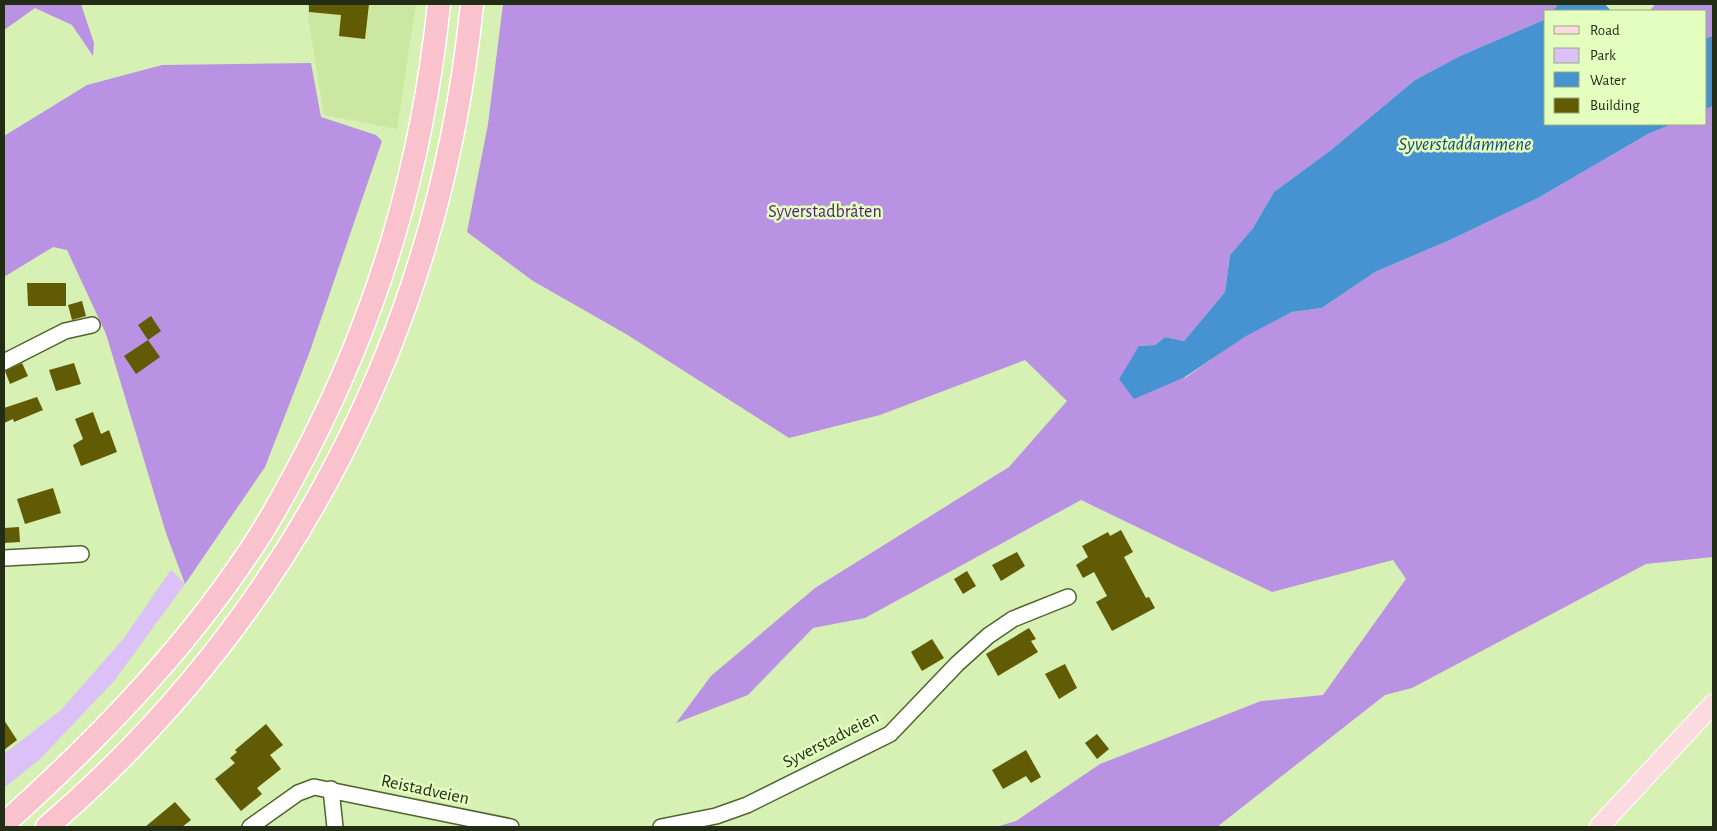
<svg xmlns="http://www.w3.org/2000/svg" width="1717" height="831" viewBox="0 0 1717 831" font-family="'Alegreya Sans',sans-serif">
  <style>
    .built { fill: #cbe7a2 }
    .green { fill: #dbc1f8 }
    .forest { fill: #ba92e3 }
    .water { fill: #4793d2 }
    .building { fill: #605b04 }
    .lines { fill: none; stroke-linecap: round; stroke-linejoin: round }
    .minor-casing { stroke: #50652d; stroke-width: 18 }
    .major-casing { stroke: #fff; stroke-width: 21 }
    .highway-casing { stroke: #fff; stroke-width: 25 }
    .minor { stroke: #fff; stroke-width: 15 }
    .major { stroke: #fbdae0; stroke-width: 19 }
    .highway { stroke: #f9c2cc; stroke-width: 22 }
    .labels { text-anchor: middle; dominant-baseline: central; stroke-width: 5; stroke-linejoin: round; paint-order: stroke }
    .park-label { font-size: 18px; fill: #511a79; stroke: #e4fec0 }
    .street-label { font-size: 18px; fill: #232c15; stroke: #e4fec0 }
    .water-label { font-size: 19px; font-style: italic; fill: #134b75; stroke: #e4fec0 }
  </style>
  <rect width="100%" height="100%" fill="#d7f0b3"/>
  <path class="built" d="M 306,4 L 416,4 L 397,129 L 324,115 Z"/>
  <path class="green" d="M 171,570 L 185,584 L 114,681 L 40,759 L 4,788 L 4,754 L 61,710 L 124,638 Z"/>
  <path class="forest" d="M 4,4 L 81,4 L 94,43 L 93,56 L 72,25 L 35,8 L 4,30 Z
    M 503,4 L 1558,4 L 1553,11 L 1546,11 L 1546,19 L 1460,56 L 1415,80 L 1331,150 L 1274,192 L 1253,228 L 1230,255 L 1225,292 L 1184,341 L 1165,337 L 1155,345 L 1139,346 L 1185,378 L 1246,335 L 1292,312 L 1322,308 L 1375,272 L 1450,240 L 1538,198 L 1648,134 L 1672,124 L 1706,124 L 1706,109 L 1713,106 L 1713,557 L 1646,564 L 1412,688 L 1385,695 L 1217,827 L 996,827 L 1016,821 L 1100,764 L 1261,701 L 1323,695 L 1406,579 L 1393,560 L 1272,592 L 1081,500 L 865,618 L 813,628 L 748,695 L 676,723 L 711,676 L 815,588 L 1009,467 L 1067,401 L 1025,360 L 880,415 L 789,438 L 626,334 L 533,281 L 467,232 L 488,124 Z
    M 1655,4 L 1713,4 L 1713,36 L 1706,38 L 1706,11 L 1650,11 Z
    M 311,63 L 321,117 L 376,135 L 382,141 L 310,351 L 265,467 L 185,584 L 166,533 L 106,334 L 67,250 L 53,247 L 4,277 L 4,136 L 87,85 L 162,65 Z"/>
  <path class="water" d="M 1558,4 L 1605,4 L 1611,11 L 1553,11 Z
    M 1546,19 L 1546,124 L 1672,124 L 1648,134 L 1538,198 L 1450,240 L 1375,272 L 1322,308 L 1292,312 L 1246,336 L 1185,377 L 1134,399 L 1119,379 L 1139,346 L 1155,345 L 1165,337 L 1184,341 L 1225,292 L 1230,255 L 1253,228 L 1274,192 L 1331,150 L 1415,80 L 1460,56 Z
    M 1713,36 L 1713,106 L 1706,109 L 1706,38 Z"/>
  <path class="building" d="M 309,4 L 369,4 L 365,39 L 339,36 L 341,15 L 309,12 Z
    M 27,283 L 66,283 L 66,306 L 28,306 Z
    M 82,301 L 86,316 L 72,320 L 68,305 Z
    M 151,316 L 161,331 L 148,340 L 138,325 Z
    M 148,340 L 160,357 L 136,374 L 124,356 Z
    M 22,363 L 28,376 L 10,384 L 5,371 Z
    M 74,363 L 81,384 L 56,391 L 49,370 Z
    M 37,397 L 43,410 L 14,422 L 13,419 L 4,423 L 4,408 Z
    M 93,412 L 101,434 L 109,430 L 117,452 L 81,466 L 73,445 L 83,439 L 75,419 Z
    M 53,488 L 61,513 L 25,524 L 17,499 Z
    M 19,527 L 20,542 L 4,543 L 4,528 Z
    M 1121,530 L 1133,552 L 1124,557 L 1146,598 L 1149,597 L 1155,608 L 1112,631 L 1096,602 L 1107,596 L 1094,572 L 1083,578 L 1076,565 L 1088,557 L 1082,546 L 1108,532 L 1110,536 Z
    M 1017,552 L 1025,566 L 1001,581 L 992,565 Z
    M 967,571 L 976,586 L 963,594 L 954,579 Z
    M 1029,628 L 1036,639 L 1031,641 L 1038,652 L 998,676 L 986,654 Z
    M 932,639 L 944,658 L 922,671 L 911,652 Z
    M 1065,664 L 1077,688 L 1059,699 L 1045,674 Z
    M 4,720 L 17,740 L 4,750 Z
    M 266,724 L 283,745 L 270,755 L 281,769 L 257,788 L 262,794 L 241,811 L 215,779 L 235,763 L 230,758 L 237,752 L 235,750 Z
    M 1097,734 L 1109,749 L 1097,759 L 1085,743 Z
    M 1026,750 L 1041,777 L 1031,783 L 1026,776 L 1003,789 L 992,770 Z
    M 175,802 L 191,820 L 182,827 L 145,827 Z"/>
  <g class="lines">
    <defs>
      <path id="minor" d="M 4,362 L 65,331 L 92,325
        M 4,558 L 81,554
        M 331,789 L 335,827
        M 250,827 L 298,793 L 314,787 L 511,827
        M 661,827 L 716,816 L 747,805 L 890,734 L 957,664 L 988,636 L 1013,619 L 1068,597"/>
      <path id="major" d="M 1599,827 L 1713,704"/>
      <path id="highway" d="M 4,824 C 94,743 180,655 247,555 C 269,523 287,489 305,455 C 380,310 422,166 439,4
        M 47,827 C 293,616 440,326 472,4"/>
    </defs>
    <use href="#minor" class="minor-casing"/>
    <use href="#major" class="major-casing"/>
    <use href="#highway" class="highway-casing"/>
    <use href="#minor" class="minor"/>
    <use href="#major" class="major"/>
    <use href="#highway" class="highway"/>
  </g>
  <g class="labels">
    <g class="park-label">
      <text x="825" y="212">Syverstadbråten</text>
    </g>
    <g class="street-label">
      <text transform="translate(831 740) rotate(-27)">Syverstadveien</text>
      <text transform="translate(425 790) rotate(12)">Reistadveien</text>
    </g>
    <g class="water-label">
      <text x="1465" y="144">Syverstaddammene</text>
    </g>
  </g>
  <rect width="1717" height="831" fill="none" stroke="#232c15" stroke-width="10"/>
  <rect x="1544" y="10" width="162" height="115" fill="#e4fec0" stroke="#97aa7c"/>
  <rect x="1554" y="26" width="25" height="8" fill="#fbdae0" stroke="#97aa7c"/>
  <text x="1590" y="35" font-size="15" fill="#232c15">Road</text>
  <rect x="1554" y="48" width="25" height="15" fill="#dbc1f8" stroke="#97aa7c"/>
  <text x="1590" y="60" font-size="15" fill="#232c15">Park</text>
  <rect x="1554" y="72" width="25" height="15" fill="#4793d2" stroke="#97aa7c"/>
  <text x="1590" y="85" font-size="15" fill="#232c15">Water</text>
  <rect x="1554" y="98" width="25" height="15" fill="#605b04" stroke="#97aa7c"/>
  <text x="1590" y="110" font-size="15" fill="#232c15">Building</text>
</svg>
